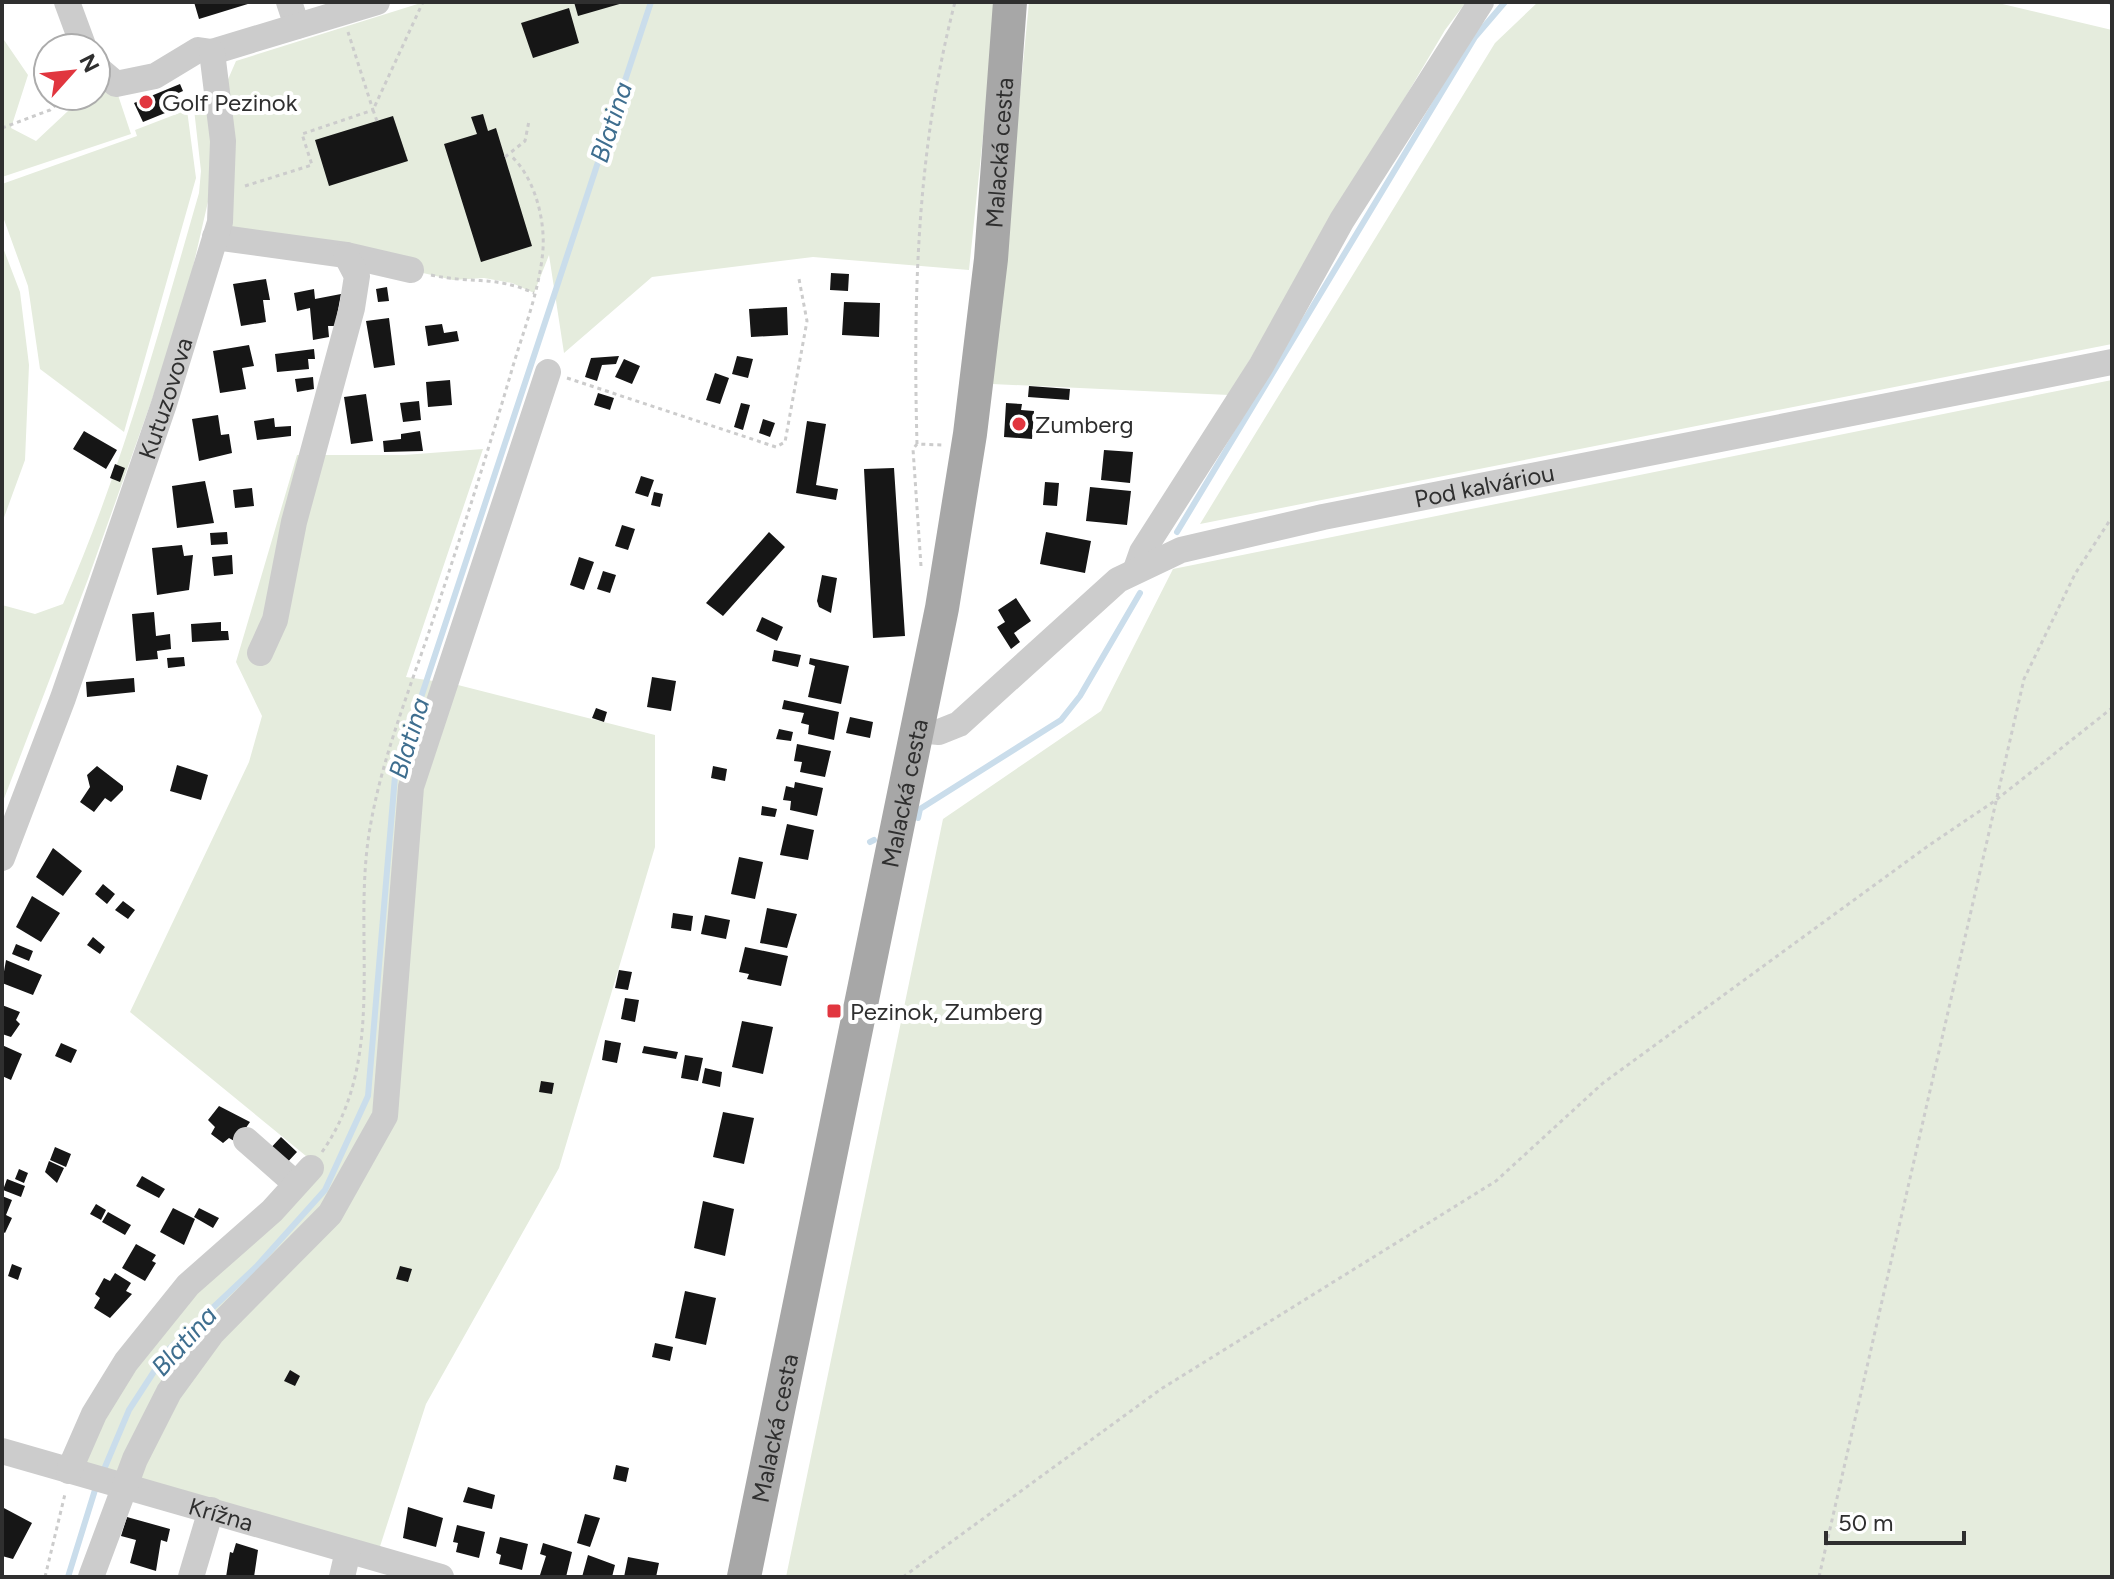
<svg xmlns="http://www.w3.org/2000/svg" width="2114" height="1579" viewBox="0 0 2114 1579" font-family="Figtree,sans-serif">
  <style>
    .green { fill: #e5ecdd }
    .lines { fill: none; stroke-linecap: round; stroke-linejoin: round }
    .stream { stroke: #caddeb; stroke-width: 6 }
    .building { fill: #161616 }
    .path { stroke: #ccc; stroke-width: 3; stroke-dasharray: 4 4; stroke-linecap: butt }
    .minor { stroke: #ccc; stroke-width: 26 }
    .major { stroke: #a7a7a7; stroke-width: 34 }
    .poi-dot { fill: #e1363f; stroke: #fff; stroke-width: 3 }
    .labels { text-anchor: middle; dominant-baseline: central; stroke-width: 8; stroke-linejoin: round; paint-order: stroke }
    .poi-label { font-size: 24px; fill: #2f2f2f; stroke: #fff; text-anchor: start }
    .street-label { font-size: 24px; fill: #2f2f2f; stroke: #fff }
    .water-label { font-size: 26px; font-style: italic; fill: #3e6e8f; stroke: #fff }
  </style>
  <rect width="100%" height="100%" fill="#fff"/>
  <path class="green" d="M 424,2 L 997,2 L 969,270 L 813,257 L 652,277 L 564,353 L 549,255 L 534,293 L 512,283 L 484,278 L 453,280 L 346,255 L 223,238 L 226,84 L 236,61 Z
    M 1029,2 L 1466,2 L 1445,30 L 1229,395 L 992,384 Z
    M 1538,2 L 1994,2 L 2112,30 L 2112,344 L 1200,524 L 1495,43 Z
    M 2,37 L 28,75 L 11,128 L 36,141 L 84,96 L 96,96 L 96,85 L 101,80 L 117,92 L 131,134 L 2,177 Z
    M 209,106 L 215,171 L 182,315 L 88,579 L 2,804 L 2,605 L 35,614 L 63,604 C 121,472 159,332 199,193 L 201,171 L 194,109 Z
    M 187,110 L 196,178 L 124,432 L 40,369 L 28,286 L 2,214 L 2,184 L 137,136 L 135,130 Z
    M 2,245 L 20,292 L 29,365 L 25,460 L 2,523 Z
    M 2112,380 L 2112,1577 L 786,1577 L 943,819 L 1101,711 L 1173,569 Z
    M 483,449 L 406,677 L 454,684 L 655,735 L 655,847 L 559,1168 L 426,1404 L 374,1565 L 71,1470 L 126,1362 L 311,1168 L 306,1156 L 130,1012 L 249,762 L 262,716 L 236,662 L 297,455 L 404,455 Z"/>
  <g class="lines">
    <path class="stream" d="M 2111,2 L 2112,2
      M 1177,532 L 1475,37 L 1505,2
      M 918,818 L 920,809 L 1061,720 L 1080,696 L 1140,593
      M 870,842 L 874,840
      M 105,1467 L 129,1410 L 168,1350 L 256,1267 L 325,1190 L 368,1096 L 395,776 L 651,2
      M 68,1577 L 95,1490"/>
  </g>
  <path class="building" d="M 194,2 L 251,2 L 251,3 L 199,19 Z
    M 574,2 L 623,2 L 623,3 L 578,16 Z
    M 569,8 L 579,43 L 533,58 L 521,23 Z
    M 180,84 L 183,91 L 165,99 L 170,111 L 143,122 L 134,103 Z
    M 483,114 L 488,131 L 496,128 L 532,246 L 481,262 L 444,144 L 477,134 L 471,117 Z
    M 393,116 L 408,161 L 329,186 L 315,140 Z
    M 831,273 L 849,274 L 848,291 L 830,290 Z
    M 266,279 L 270,300 L 263,300 L 266,322 L 241,326 L 233,284 Z
    M 387,287 L 389,301 L 378,302 L 376,289 Z
    M 314,289 L 315,299 L 341,294 L 335,326 L 328,326 L 329,337 L 313,340 L 310,308 L 297,311 L 294,293 Z
    M 844,302 L 880,303 L 879,337 L 842,335 Z
    M 787,307 L 788,335 L 751,337 L 749,309 Z
    M 389,318 L 395,365 L 374,368 L 366,321 Z
    M 442,324 L 444,333 L 457,331 L 459,341 L 428,346 L 425,326 Z
    M 249,345 L 254,366 L 242,368 L 246,389 L 220,393 L 213,351 Z
    M 314,349 L 315,359 L 308,359 L 309,369 L 277,372 L 275,354 Z
    M 619,356 L 616,364 L 602,365 L 597,381 L 585,377 L 591,358 Z
    M 737,356 L 753,359 L 748,378 L 732,374 Z
    M 624,359 L 640,366 L 632,384 L 615,377 Z
    M 715,373 L 729,378 L 720,404 L 706,400 Z
    M 313,377 L 314,389 L 297,392 L 295,379 Z
    M 450,380 L 452,405 L 428,407 L 426,382 Z
    M 1029,386 L 1070,389 L 1069,400 L 1028,397 Z
    M 598,393 L 614,398 L 610,410 L 594,405 Z
    M 366,394 L 373,441 L 351,444 L 344,397 Z
    M 419,401 L 421,420 L 403,422 L 400,403 Z
    M 741,403 L 750,405 L 743,430 L 734,427 Z
    M 1006,403 L 1022,404 L 1021,410 L 1034,411 L 1032,439 L 1004,437 Z
    M 218,415 L 221,435 L 229,434 L 232,453 L 199,461 L 192,419 Z
    M 274,418 L 275,427 L 291,426 L 291,436 L 257,440 L 254,421 Z
    M 763,419 L 775,423 L 770,437 L 759,433 Z
    M 807,421 L 826,424 L 816,485 L 838,489 L 836,500 L 796,493 Z
    M 84,431 L 117,450 L 106,469 L 73,449 Z
    M 420,431 L 423,451 L 384,452 L 383,441 L 401,439 L 401,434 Z
    M 1104,450 L 1133,452 L 1130,483 L 1101,480 Z
    M 115,464 L 125,468 L 120,482 L 110,478 Z
    M 894,468 L 905,636 L 873,638 L 864,469 Z
    M 641,476 L 654,480 L 648,497 L 635,493 Z
    M 205,481 L 214,523 L 177,528 L 172,486 Z
    M 1045,482 L 1059,483 L 1057,506 L 1043,505 Z
    M 1090,487 L 1131,491 L 1127,525 L 1086,521 Z
    M 252,488 L 254,506 L 235,508 L 233,490 Z
    M 654,492 L 663,494 L 660,507 L 651,505 Z
    M 622,525 L 635,529 L 628,550 L 615,546 Z
    M 227,532 L 228,544 L 211,545 L 210,533 Z
    M 769,532 L 785,547 L 723,616 L 706,603 Z
    M 1046,532 L 1091,541 L 1085,573 L 1040,564 Z
    M 182,545 L 184,556 L 193,555 L 189,590 L 157,595 L 152,548 Z
    M 232,555 L 233,574 L 214,576 L 212,557 Z
    M 579,557 L 594,562 L 584,590 L 570,585 Z
    M 603,571 L 616,575 L 610,593 L 597,589 Z
    M 822,575 L 837,578 L 831,613 L 819,607 L 817,601 Z
    M 1016,598 L 1031,621 L 1014,633 L 1020,642 L 1011,649 L 997,627 L 1005,622 L 998,610 Z
    M 154,612 L 156,636 L 170,634 L 171,649 L 157,651 L 158,659 L 136,661 L 132,614 Z
    M 762,617 L 783,627 L 777,641 L 756,631 Z
    M 221,622 L 221,631 L 228,631 L 229,640 L 192,642 L 191,624 Z
    M 774,650 L 801,655 L 798,667 L 772,661 Z
    M 184,657 L 185,666 L 168,668 L 167,658 Z
    M 810,658 L 849,666 L 841,704 L 808,697 L 815,666 L 809,664 Z
    M 652,677 L 676,681 L 671,711 L 647,707 Z
    M 134,678 L 135,692 L 87,697 L 86,682 Z
    M 784,700 L 839,712 L 834,740 L 808,734 L 809,725 L 801,723 L 804,713 L 782,709 Z
    M 596,708 L 607,712 L 604,722 L 592,718 Z
    M 850,717 L 873,722 L 870,738 L 846,733 Z
    M 779,729 L 793,732 L 791,741 L 776,739 Z
    M 797,744 L 831,751 L 825,777 L 800,772 L 802,762 L 794,761 Z
    M 177,765 L 208,775 L 201,800 L 170,791 Z
    M 97,766 L 123,786 L 123,790 L 111,802 L 105,798 L 94,812 L 80,802 L 90,787 L 87,775 Z
    M 713,766 L 727,769 L 725,781 L 711,778 Z
    M 795,782 L 823,788 L 817,816 L 790,810 L 791,801 L 783,800 L 786,786 L 794,788 Z
    M 762,806 L 777,809 L 775,817 L 761,815 Z
    M 787,824 L 814,830 L 808,860 L 780,855 Z
    M 53,848 L 82,871 L 63,896 L 36,877 Z
    M 739,857 L 763,862 L 755,899 L 731,894 Z
    M 103,884 L 115,894 L 107,904 L 95,894 Z
    M 32,896 L 60,913 L 41,942 L 16,927 Z
    M 123,901 L 135,910 L 128,919 L 115,910 Z
    M 767,908 L 797,914 L 787,948 L 760,943 Z
    M 673,913 L 693,916 L 691,931 L 671,928 Z
    M 705,915 L 730,920 L 726,939 L 701,934 Z
    M 93,937 L 105,947 L 100,954 L 87,945 Z
    M 16,944 L 33,951 L 29,961 L 12,954 Z
    M 745,947 L 788,956 L 781,986 L 747,979 L 749,974 L 739,972 Z
    M 6,960 L 42,975 L 33,995 L 2,983 Z
    M 619,970 L 632,972 L 628,990 L 615,988 Z
    M 625,998 L 639,1000 L 635,1022 L 621,1019 Z
    M 2,1005 L 20,1012 L 16,1020 L 20,1024 L 11,1037 L 2,1034 Z
    M 742,1021 L 773,1027 L 763,1074 L 732,1067 Z
    M 605,1040 L 621,1043 L 617,1063 L 602,1060 Z
    M 61,1043 L 77,1050 L 71,1063 L 55,1056 Z
    M 2,1045 L 22,1054 L 11,1080 L 2,1076 Z
    M 644,1046 L 678,1052 L 676,1059 L 642,1053 Z
    M 685,1055 L 703,1058 L 698,1081 L 681,1078 Z
    M 705,1068 L 722,1072 L 720,1087 L 702,1083 Z
    M 541,1081 L 554,1083 L 552,1094 L 539,1092 Z
    M 219,1106 L 250,1122 L 236,1142 L 229,1138 L 223,1143 L 211,1134 L 215,1127 L 208,1120 Z
    M 723,1112 L 754,1118 L 744,1164 L 713,1157 Z
    M 281,1137 L 297,1152 L 283,1167 L 267,1152 Z
    M 55,1147 L 71,1154 L 66,1167 L 50,1160 Z
    M 49,1161 L 64,1168 L 57,1183 L 45,1172 Z
    M 19,1169 L 28,1173 L 24,1183 L 15,1179 Z
    M 142,1176 L 165,1189 L 159,1198 L 136,1186 Z
    M 7,1179 L 25,1186 L 21,1197 L 3,1190 Z
    M 2,1196 L 12,1200 L 6,1215 L 12,1218 L 5,1233 L 2,1231 Z
    M 703,1201 L 734,1209 L 725,1256 L 694,1248 Z
    M 96,1204 L 106,1210 L 101,1220 L 90,1214 Z
    M 173,1208 L 195,1219 L 184,1245 L 160,1232 Z
    M 199,1208 L 219,1218 L 213,1228 L 194,1217 Z
    M 108,1212 L 131,1225 L 125,1235 L 102,1222 Z
    M 136,1244 L 156,1255 L 152,1261 L 156,1263 L 145,1281 L 122,1268 Z
    M 12,1264 L 22,1268 L 18,1280 L 8,1276 Z
    M 400,1266 L 412,1269 L 408,1282 L 396,1279 Z
    M 115,1273 L 131,1283 L 126,1291 L 132,1294 L 110,1318 L 94,1308 L 100,1298 L 95,1294 L 104,1278 L 110,1281 Z
    M 685,1291 L 716,1298 L 706,1345 L 675,1338 Z
    M 655,1343 L 673,1347 L 670,1361 L 652,1357 Z
    M 290,1370 L 300,1376 L 295,1386 L 284,1381 Z
    M 616,1465 L 629,1468 L 626,1482 L 613,1479 Z
    M 468,1487 L 495,1495 L 492,1509 L 463,1502 Z
    M 2,1507 L 32,1523 L 13,1559 L 2,1556 Z
    M 408,1507 L 443,1518 L 436,1547 L 403,1538 Z
    M 585,1514 L 600,1518 L 590,1547 L 577,1543 Z
    M 127,1517 L 170,1529 L 167,1542 L 161,1540 L 156,1571 L 130,1563 L 136,1540 L 121,1536 Z
    M 457,1525 L 485,1532 L 479,1558 L 456,1552 L 458,1543 L 453,1542 Z
    M 500,1537 L 528,1544 L 522,1570 L 499,1564 L 501,1555 L 496,1553 Z
    M 236,1543 L 258,1550 L 254,1577 L 226,1577 L 230,1552 L 233,1553 Z
    M 543,1543 L 572,1552 L 566,1577 L 540,1575 L 546,1556 L 540,1554 Z
    M 588,1555 L 615,1565 L 612,1577 L 582,1577 Z
    M 628,1557 L 659,1563 L 656,1577 L 624,1577 Z"/>
  <g class="lines">
    <path class="path" d="M 377,121 L 373,110 L 423,2
      M 2,128 L 50,110 L 66,96
      M 505,157 L 525,141 L 529,121
      M 245,186 L 312,165 L 302,134 L 373,110 L 348,32
      M 431,275 C 471,284 493,275 534,293
      M 567,378 L 776,447 L 785,442 L 807,321 L 799,279
      M 917,444 C 913,294 917,148 955,2
      M 921,566 L 913,449 L 917,444 L 942,445
      M 322,1152 C 389,1057 351,936 370,828 C 382,757 410,689 433,620 C 461,536 488,452 513,366 C 524,329 540,289 543,249 C 545,218 534,176 510,155
      M 45,1577 L 65,1494
      M 903,1577 L 1161,1389 L 1496,1181 L 1603,1083 L 1928,846 L 1996,800 L 2112,708
      M 1819,1577 L 2024,679 L 2075,574 L 2112,517"/>
    <g class="minor">
      <path d="M 67,2 L 84,48"/>
      <path d="M 289,2 L 297,26"/>
      <path d="M 96,67 L 116,84 L 155,76 L 198,50 L 212,52 L 377,2"/>
      <path d="M 215,237 L 346,255 L 411,270"/>
      <path d="M 1136,569 L 1142,552 L 1261,366 L 1342,220 L 1481,2"/>
      <path d="M 260,653 L 275,620 L 294,522 L 352,308 L 357,276 L 346,255"/>
      <path id="s1" d="M 917,730 L 939,732 L 959,724 L 1118,580 L 1181,550 L 1323,517 L 2112,362"/>
      <path id="s2" d="M 2,858 L 63,698 L 164,404 L 220,222 L 223,141 L 212,52"/>
      <path d="M 246,1140 L 296,1184"/>
      <path id="s3" d="M 2,1451 L 441,1577"/>
      <path d="M 69,1471 L 94,1414 L 126,1362 L 188,1285 L 272,1211 L 311,1168"/>
      <path d="M 91,1577 L 135,1459 L 169,1392 L 212,1333 L 330,1214 L 385,1116 L 411,787 L 548,372"/>
      <path d="M 191,1577 L 211,1510"/>
      <path d="M 342,1577 L 348,1551"/>
    </g>
    <path class="major" id="s4" d="M 744,1577 L 942,608 L 970,434 L 991,259 L 1010,2"/>
  </g>
  <g class="poi-dot">
    <circle cx="146" cy="102" r="8"/>
    <circle cx="1019" cy="424" r="8"/>
    <rect x="826" y="1003" width="16" height="16" rx="4"/>
  </g>
  <g class="labels">
    <g class="poi-label">
      <text x="162" y="102">Golf Pezinok</text>
      <text x="1035" y="424">Zumberg</text>
      <text x="850" y="1011">Pezinok, Zumberg</text>
    </g>
    <g class="street-label">
      <text stroke="none"><textPath href="#s4" startOffset="1448">Malacká cesta</textPath></text>
      <text stroke="none"><textPath href="#s2" startOffset="488">Kutuzovova</textPath></text>
      <text stroke="none"><textPath href="#s1" startOffset="638">Pod kalváriou</textPath></text>
      <text stroke="none"><textPath href="#s4" startOffset="800">Malacká cesta</textPath></text>
      <text stroke="none"><textPath href="#s4" startOffset="152">Malacká cesta</textPath></text>
      <text stroke="none"><textPath href="#s3" startOffset="228">Krížna</textPath></text>
    </g>
    <g class="water-label">
      <text transform="translate(611 122) rotate(-72)">Blatina</text>
      <text transform="translate(409 738) rotate(-73)">Blatina</text>
      <text transform="translate(184 1341) rotate(-48)">Blatina</text>
    </g>
  </g>
  <rect width="2114" height="1579" fill="none" stroke="#2f2f2f" stroke-width="8"/>
  <g transform="translate(72 72) rotate(63)"><circle r="38" fill="#ffffff" stroke="#acacac" stroke-width="2"/>
  <path d="M0-6L14 30L0 20L-14 30Z" fill="#e1363f"/>
  <text y="-12" font-size="22" font-weight="bold" text-anchor="middle" fill="#2f2f2f">N</text>
  </g>
  <path d="M1826 1531v12h138v-12" fill="none" stroke="#2f2f2f" stroke-width="4"/>
  <text x="1838" y="1531" font-size="24" fill="#2f2f2f" stroke="#ffffff" stroke-width="6" paint-order="stroke">50 m</text>
</svg>
